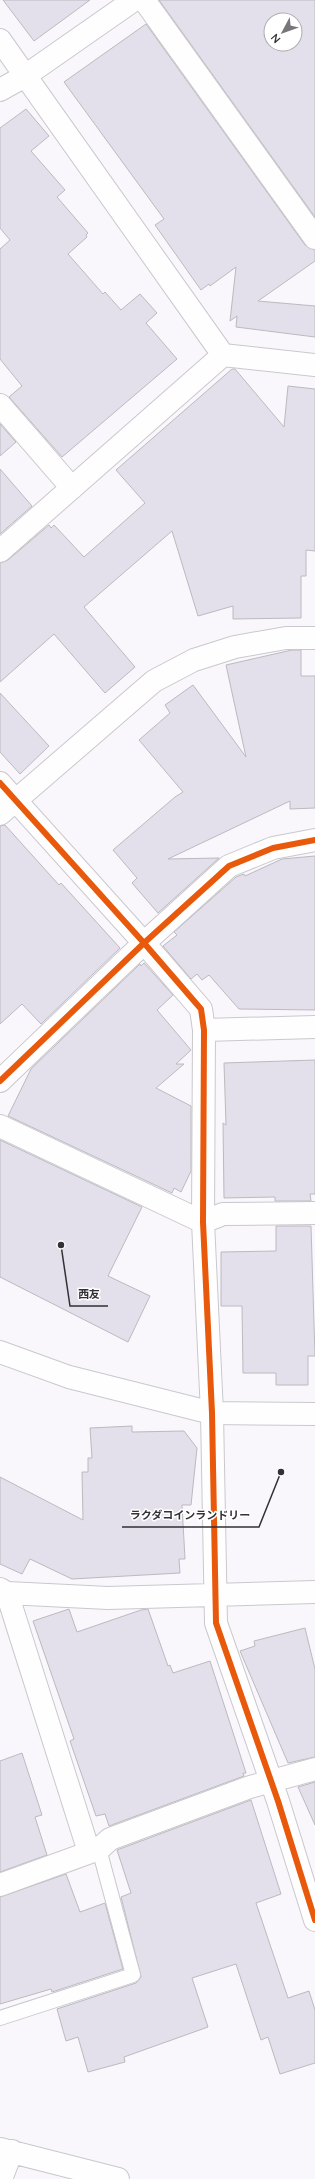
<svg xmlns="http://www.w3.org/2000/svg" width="315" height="2179" viewBox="0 0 315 2179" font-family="Quicksand,'Noto Sans JP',sans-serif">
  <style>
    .building { fill: #e3dfeb; stroke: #bcbabf; fill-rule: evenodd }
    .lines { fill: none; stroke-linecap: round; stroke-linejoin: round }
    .lane-casing { stroke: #cac8cd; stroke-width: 16 }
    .street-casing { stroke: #cac8cd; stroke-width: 24 }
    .secondary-casing { stroke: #cac8cd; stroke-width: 24 }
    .lane { stroke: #fefeff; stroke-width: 14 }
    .street { stroke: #fefeff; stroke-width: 22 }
    .secondary { stroke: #fefeff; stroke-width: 22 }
    .cycleway-casing { stroke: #fff; stroke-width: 8 }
    .cycleway { stroke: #e8590c; stroke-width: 6 }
    .leader { fill: none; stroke: #323136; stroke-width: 1.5 }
    .callout-dot { fill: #323136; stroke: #fff; stroke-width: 1.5 }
    .callout-label { font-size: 11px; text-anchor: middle; font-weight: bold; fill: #323136; stroke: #fff; stroke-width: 3; stroke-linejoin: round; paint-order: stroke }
  </style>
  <rect width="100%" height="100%" fill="#f9f7fc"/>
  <path class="building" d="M 3,0 L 90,0 L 34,41 Z
    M 159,0 L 315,0 L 315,217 ZM 271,20 L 295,20 L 295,44 L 271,44 Z
    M 146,24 L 305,245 L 315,250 L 315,261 L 258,301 L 315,306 L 315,337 L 236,327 L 237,316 L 230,321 L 236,267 L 210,286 L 209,284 L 201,290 L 155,225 L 164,219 L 64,82 Z
    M 26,109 L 49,136 L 31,151 L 65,190 L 57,197 L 88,233 L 86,235 L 87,237 L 68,254 L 103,294 L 105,292 L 121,310 L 140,294 L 157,313 L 146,323 L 177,359 L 62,457 L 9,397 L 22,386 L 0,359 L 0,249 L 10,240 L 0,228 L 0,128 Z
    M 232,369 L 235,369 L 284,427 L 288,386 L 315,389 L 315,551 L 306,550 L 306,576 L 301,576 L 301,618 L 233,619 L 233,606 L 198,616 L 172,531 L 84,607 L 135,667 L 105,693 L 54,634 L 0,682 L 0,563 L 8,560 L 49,525 L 51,528 L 54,525 L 84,557 L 145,503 L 116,470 Z
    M 0,424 L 16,442 L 0,456 Z
    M 0,469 L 32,506 L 0,534 Z
    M 292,650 L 301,650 L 301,676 L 315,676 L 315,808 L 290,809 L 290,801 L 168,859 L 219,858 L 158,913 L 132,883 L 137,878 L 113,850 L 175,797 L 183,792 L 139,740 L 170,713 L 165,705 L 193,685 L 246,757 L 226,665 Z
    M 0,693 L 49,746 L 20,774 L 0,752 Z
    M 5,825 L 59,885 L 61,883 L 120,948 L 41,1024 L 22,1004 L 0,1024 L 0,826 Z
    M 315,856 L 315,1010 L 239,1009 L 209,975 L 202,980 L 197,974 L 191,979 L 163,946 L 177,935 L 174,932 L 236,877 L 244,874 L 245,876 L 282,859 Z
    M 144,963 L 173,995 L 157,1010 L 191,1050 L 176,1064 L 184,1064 L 156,1088 L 191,1106 L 191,1171 L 181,1192 L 174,1188 L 172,1193 L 8,1116 L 31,1069 L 140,964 L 141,966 Z
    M 315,1060 L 315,1194 L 310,1194 L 311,1201 L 275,1201 L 275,1197 L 224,1198 L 223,1123 L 226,1125 L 224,1063 Z
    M 0,1140 L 142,1207 L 108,1276 L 150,1296 L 128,1342 L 0,1277 Z
    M 276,1226 L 311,1226 L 315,1356 L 308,1356 L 308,1385 L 276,1385 L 276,1373 L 243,1373 L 242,1306 L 221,1306 L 221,1252 L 276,1251 Z
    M 132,1426 L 132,1432 L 184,1431 L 197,1448 L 191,1505 L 182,1505 L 185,1559 L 179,1559 L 180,1573 L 72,1579 L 30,1559 L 22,1574 L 0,1564 L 0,1477 L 83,1520 L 82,1472 L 88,1472 L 88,1458 L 92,1458 L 90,1428 Z
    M 69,1609 L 77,1632 L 141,1610 L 148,1609 L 168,1666 L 170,1665 L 173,1673 L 210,1661 L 246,1773 L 243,1773 L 244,1776 L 109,1826 L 105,1814 L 96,1816 L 70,1741 L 74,1739 L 33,1621 Z
    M 305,1628 L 315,1669 L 315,1757 L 288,1763 L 240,1651 L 255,1646 L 254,1641 Z
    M 22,1753 L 42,1815 L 35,1817 L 47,1855 L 0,1872 L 0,1761 Z
    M 315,1782 L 315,1825 L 298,1787 Z
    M 251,1800 L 281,1894 L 256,1903 L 288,1998 L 309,1991 L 315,2010 L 315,2063 L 280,2074 L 268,2037 L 261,2040 L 236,1964 L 192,1978 L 208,2027 L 124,2057 L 125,2062 L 88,2072 L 78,2037 L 66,2041 L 57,2009 L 136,1983 L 141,1977 L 121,1897 L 131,1893 L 117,1850 Z
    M 66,1874 L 80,1912 L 105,1903 L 123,1969 L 52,1992 L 51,1989 L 0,2004 L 0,1897 Z"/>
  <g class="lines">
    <defs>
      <path id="lane" d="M 0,2018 L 133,1975 L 99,1849"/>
      <path id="street" d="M 144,0 L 315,238
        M 0,40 L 223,355
        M 0,90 L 25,76 L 134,0
        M 0,405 L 72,488
        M 0,551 L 223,355 L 315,365
        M 0,783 L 144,943 L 201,1009 L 204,1030 L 203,1222 L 212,1413 L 216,1623 L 278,1801 L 315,1920
        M 0,814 L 154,681 L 194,660 L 235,647 L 286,638 L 315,638
        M 204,1030 L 315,1027
        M 0,1081 L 144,943 L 229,866 L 273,848 L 315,840
        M 0,1126 L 203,1222 L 223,1214 L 315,1213
        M 0,1589 L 7,1593 L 89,1852
        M 7,1593 L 108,1598 L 315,1592
        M 0,1885 L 99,1849 L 110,1839 L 250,1787 L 315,1769
        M 0,2149 L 118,2179
        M 1,2179 L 12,2151"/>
      <path id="secondary" d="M 0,1352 L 69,1377 L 212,1413 L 315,1414"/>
    </defs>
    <use href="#lane" class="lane-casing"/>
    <use href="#street" class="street-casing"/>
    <use href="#secondary" class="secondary-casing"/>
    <use href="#lane" class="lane"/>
    <use href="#street" class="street"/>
    <use href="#secondary" class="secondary"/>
    <defs>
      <path id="cycleway" d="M 0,783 L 144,943 L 201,1009 L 204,1030 L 203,1222 L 212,1413 L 216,1623 L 278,1801 L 315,1920
        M 0,1081 L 144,943 L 229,866 L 273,848 L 315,840"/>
    </defs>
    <use href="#cycleway" class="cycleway-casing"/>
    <use href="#cycleway" class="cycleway"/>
  </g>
  <path class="leader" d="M61 1245L70 1306H108M281 1472L259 1527H122"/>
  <g class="callout-dot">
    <circle cx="61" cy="1245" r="4"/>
    <circle cx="281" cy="1472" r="4"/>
  </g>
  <g class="callout-label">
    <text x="89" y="1298">西友</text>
    <text x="190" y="1519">ラクダコインランドリー</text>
  </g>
  <g transform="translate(283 32) rotate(229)"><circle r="19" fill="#ffffff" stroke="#adadaf"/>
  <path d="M0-3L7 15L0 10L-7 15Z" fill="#78767b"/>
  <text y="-6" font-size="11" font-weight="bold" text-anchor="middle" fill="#323136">N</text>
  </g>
</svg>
